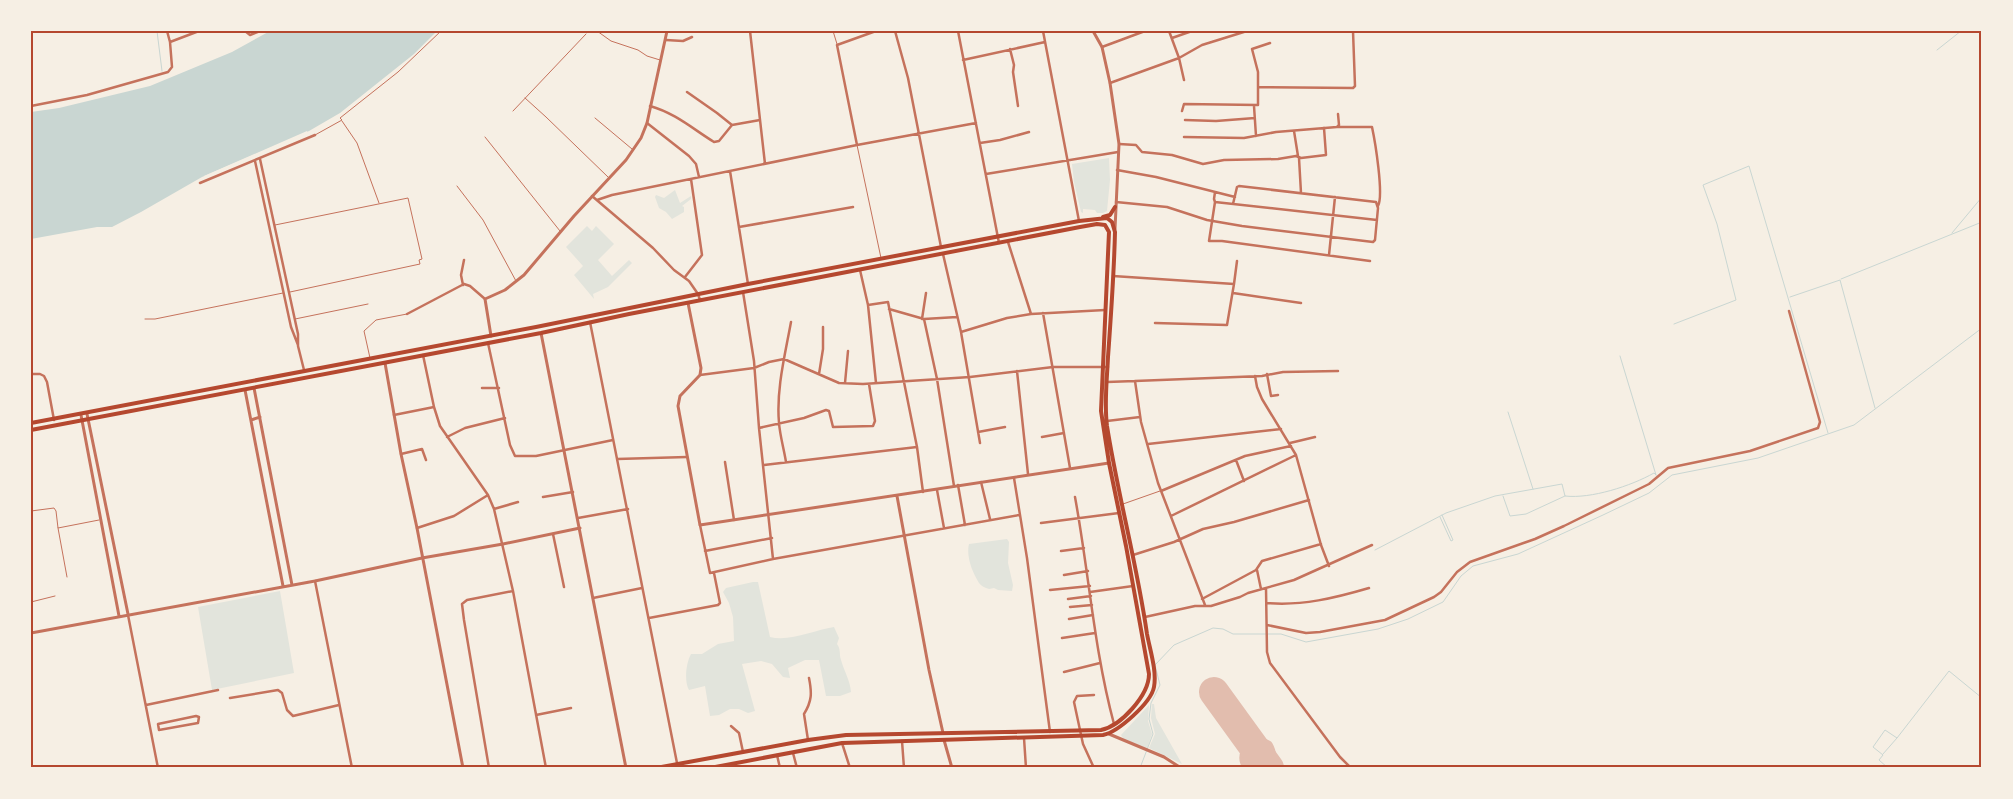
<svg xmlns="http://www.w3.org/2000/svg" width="2013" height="799" viewBox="0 0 2013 799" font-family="'Titillium Web',sans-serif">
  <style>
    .green { fill: #e2e4dc }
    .water { fill: #c9d6d2 }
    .pier { fill: #f6efe4 }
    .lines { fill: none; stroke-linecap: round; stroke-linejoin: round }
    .stream { stroke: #c9d6d2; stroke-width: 1 }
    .taxiway { stroke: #e2bdae; stroke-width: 12 }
    .runway { stroke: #e2bdae; stroke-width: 30 }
    .service { stroke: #c5725c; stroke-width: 1 }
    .minor { stroke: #c5725c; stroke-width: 2.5 }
    .tertiary { stroke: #c5725c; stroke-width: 3 }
    .secondary { stroke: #b5482f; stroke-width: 4 }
    .neatline { fill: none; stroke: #b5482f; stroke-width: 2 }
  </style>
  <rect width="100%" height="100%" fill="#f6efe4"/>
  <path class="green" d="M 1109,158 L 1110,180 L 1107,211 L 1103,213 L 1097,213 L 1095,210 L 1083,209 L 1083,213 L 1081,212 L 1074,182 L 1072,164 Z
    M 675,190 L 680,203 L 691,196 L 691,199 L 682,206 L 684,207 L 684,212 L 672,219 L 666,212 L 659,208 L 655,197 L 656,195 L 664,198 Z
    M 587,226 L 592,231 L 596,226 L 614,244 L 598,260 L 612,276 L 629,260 L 632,263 L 608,287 L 593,294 L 594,299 L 574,275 L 583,266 L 566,247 Z
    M 1007,539 L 1009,542 L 1008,563 L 1013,585 L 1012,591 L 998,590 L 994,588 L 989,589 C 985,588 981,586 979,583 C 972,572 966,556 969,544 Z
    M 753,582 L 758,582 L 770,637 C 790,642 814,630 834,627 L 839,638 L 837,644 C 841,649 839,654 841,660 C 844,671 850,680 851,692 L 840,696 L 826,696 L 819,660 L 805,660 L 788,668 L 790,678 L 783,677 L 772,664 L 761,661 L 742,664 L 755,711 L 748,713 L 739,709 L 730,709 L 719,715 L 710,716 L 705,686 L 689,690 C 684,681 686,663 691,654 L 702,654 L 718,644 L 734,641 L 733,617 L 729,603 L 723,592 L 726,588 Z
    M 280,591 L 294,673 L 212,690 L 198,607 Z
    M 1152,704 L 1154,704 L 1156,718 L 1182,764 L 1149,748 L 1155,734 L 1151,718 Z
    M 1149,705 L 1148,721 L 1152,734 L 1147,749 L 1123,738 L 1121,735 Z"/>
  <path class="water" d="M 270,31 L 437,31 L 414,54 L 340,113 L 309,131 L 202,177 L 141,212 L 112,227 L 97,227 L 31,239 L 31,112 L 59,108 L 150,86 L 232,52 Z"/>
  <path class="pier" d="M 307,131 L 308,134 L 205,178 L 204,176 Z"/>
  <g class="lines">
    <path class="stream" d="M 157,31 L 162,71
      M 1937,50 L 1961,31
      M 1952,233 L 1982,197
      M 1841,279 L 1982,222
      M 1790,297 L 1840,280 L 1875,408
      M 1674,324 L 1736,300 L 1717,224 L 1703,185 L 1749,166 L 1828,433
      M 1620,356 L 1656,475
      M 1508,412 L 1533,489
      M 1503,496 L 1510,516 L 1526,514 L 1565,496
      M 1440,517 L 1451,541 L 1453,540 L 1442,515
      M 1375,550 L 1446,513 L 1495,496 L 1562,484 L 1565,496 C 1591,499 1631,486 1654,473 L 1656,475
      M 1883,754 L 1897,738
      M 1140,768 L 1153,734 L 1149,719 L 1151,703 L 1160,685 L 1155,665 L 1174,645 L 1213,628 L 1223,629 L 1233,634 L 1281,634 L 1306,642 L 1378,629 L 1408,619 L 1443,602 L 1461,576 L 1473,566 L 1518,554 L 1603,515 L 1649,493 L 1672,475 L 1758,458 L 1854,425 L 1982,328
      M 1888,768 L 1879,760 L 1883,755 L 1873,747 L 1885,730 L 1897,738 L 1949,671 L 1982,698"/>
    <path class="taxiway" d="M 1249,768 C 1241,756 1247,747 1259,742 L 1267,746 C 1271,753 1271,757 1267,765"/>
    <path class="runway" d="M 1214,692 L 1269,768"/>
    <path class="service" d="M 597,31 L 611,41 L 638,50 L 647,56 L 660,60
      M 833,31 L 837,44
      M 525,98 L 546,117 L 608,177
      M 513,111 L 586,34
      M 595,118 L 632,149
      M 342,121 L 357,143 L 379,203
      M 315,135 L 342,120 L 340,118 L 398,72 L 441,31
      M 485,137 L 560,231
      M 857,145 L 881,258
      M 457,186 L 483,220 L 516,281
      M 275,225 L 408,198 L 422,259 L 419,260 L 420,264 L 290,292
      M 145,319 L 155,319 L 283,293
      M 295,319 L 368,304
      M 370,358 L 364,331 L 376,320 L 407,314
      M 1123,504 L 1160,491
      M 31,511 L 54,508 L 56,511 L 58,528 L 99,520
      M 58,528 L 67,577
      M 31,602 L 55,596"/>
    <path class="minor" d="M 245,31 L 250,35 L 260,31
      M 750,31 L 765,164
      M 895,31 L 908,78 L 941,247
      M 958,31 L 999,243
      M 1043,31 L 1079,221
      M 1169,31 L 1179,58 L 1184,80
      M 1172,38 L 1192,31
      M 666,40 L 683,41 L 692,37
      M 170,42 L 199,31
      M 1102,47 L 1145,31
      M 1010,49 L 1014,65 L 1013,72 L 1018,106
      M 963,60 L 1045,42
      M 1110,83 L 1179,58 L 1202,45 L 1247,31
      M 1258,87 L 1353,88 L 1355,86 L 1353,31
      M 687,92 L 717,113 L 732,125
      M 31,106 L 87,95 L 168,72 L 172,67 L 170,42 L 167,31
      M 650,106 C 675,113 693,129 714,142 L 719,141 L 732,125 L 760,120
      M 1254,106 L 1256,136
      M 1182,111 L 1184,104 L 1258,105 L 1258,72 L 1252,49 L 1270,43
      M 1185,120 L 1216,121 L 1255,118
      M 647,123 L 689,156 L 696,164 L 699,177
      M 1338,127 L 1372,127 C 1375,141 1384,195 1378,206
      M 1294,131 L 1298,156
      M 1184,137 L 1244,138 L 1276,132 L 1337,127 L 1339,125 L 1338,114
      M 980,143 L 1000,140 L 1029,132
      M 1119,144 L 1136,145 L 1142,152 L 1172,155 L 1203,164 L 1224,160 L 1278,159 L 1296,156 L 1301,158 L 1326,155 L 1324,128
      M 857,145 L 837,45 L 876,31
      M 1299,158 L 1301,193
      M 260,159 L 298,334 L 298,346 L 304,370
      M 255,161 L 291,327 L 298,345
      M 1117,170 L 1156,177 L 1235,197
      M 730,171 L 748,284
      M 986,174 L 1118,152
      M 200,183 L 315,135
      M 1215,192 L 1214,199 L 1215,202 L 1377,220
      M 592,196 L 653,248 L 674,270 L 689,281 L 698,294 L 700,300
      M 597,200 L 612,195 L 857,145 L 976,123
      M 1116,202 L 1167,207 L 1207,220 L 1242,226 L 1373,242 L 1375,240 L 1378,208 L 1376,202 L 1239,186 L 1237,187 L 1233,204
      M 1215,202 L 1209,241 L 1222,241 L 1370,261
      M 739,227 L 853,207
      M 1008,242 L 1031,314
      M 943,254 L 961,332 L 980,443
      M 1329,255 L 1335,197
      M 860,270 L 868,305 L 876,383
      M 1113,276 L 1234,284 L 1237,261
      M 685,277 L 702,255 L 691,179
      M 463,285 L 461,275 L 464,260
      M 743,292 L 754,361 L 759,428 L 773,559 L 1019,515
      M 1233,293 L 1301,303
      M 868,305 L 888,302 L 917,447 L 923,492
      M 889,309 L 924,319 L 957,317
      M 1043,313 L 1070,468
      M 407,314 L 464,284 L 470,286 L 485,299
      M 922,319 L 926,293
      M 924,319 L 937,379 L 954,486
      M 590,322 L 677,763
      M 1155,323 L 1227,325 L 1234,284
      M 961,332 L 1007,318 L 1031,314 L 1105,310
      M 488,343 L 510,445 L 515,456 L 536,456 L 613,440
      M 423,355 L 434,407
      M 1017,371 L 1028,474
      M 31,374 L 40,374 L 44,376 L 47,382 L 54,420
      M 819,374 L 823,349 L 823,327
      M 1267,374 L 1271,396 L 1278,395
      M 700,375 L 754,368 L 769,362 L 784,359 L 839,383 L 863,384 L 970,377 L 1053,367 L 1108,367
      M 1255,376 L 1257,387 L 1262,399 L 1296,455 L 1321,545 L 1329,566
      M 1135,381 L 1262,376 L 1283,372 L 1338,371
      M 1107,382 L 1135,381 L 1141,422 L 1158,483 L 1205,605
      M 845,383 L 848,351
      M 482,388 L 499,388
      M 394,415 L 434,407 L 440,426 L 488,495 L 494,509 L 513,591 L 546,768
      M 1107,421 L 1140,417
      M 759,428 L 804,418 L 826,410 L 829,411 L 833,427 L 873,426 L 875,421 L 869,384
      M 978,432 L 1005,427
      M 447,437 L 465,428 L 505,418
      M 1042,437 L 1064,433
      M 1290,443 L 1315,437
      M 1148,444 L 1281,429
      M 401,454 L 422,449 L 426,460
      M 617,459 L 687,457
      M 1236,460 L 1244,481
      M 725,462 L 734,520
      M 786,462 C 784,449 780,436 779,423 C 776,390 785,355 791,322
      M 764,465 L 917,447
      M 1014,478 L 1027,558 L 1050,732
      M 981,482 L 990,519
      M 958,485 L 965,525
      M 937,490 L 944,528
      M 1161,491 L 1245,456 L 1291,446
      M 543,497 L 573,492
      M 1075,497 C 1089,573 1094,650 1114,724
      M 494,509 L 518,502
      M 1171,516 L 1296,455
      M 578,518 L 628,509
      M 1041,523 L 1119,513
      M 700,525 L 710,573 L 773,559
      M 417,528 L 454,516 L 488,495
      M 553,534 L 564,587
      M 705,551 L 772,538
      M 1061,551 L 1084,548
      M 1133,555 L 1174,542 L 1203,529 L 1234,522 L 1309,500
      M 1257,570 L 1261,589
      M 1064,575 L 1088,571
      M 315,581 L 352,768
      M 1266,588 L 1267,652 L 1270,663 L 1340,757 L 1351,768
      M 1050,590 L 1090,586
      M 1090,592 L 1133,586
      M 593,598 L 642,588
      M 1068,599 L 1091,596
      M 1202,599 L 1256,570 L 1262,561 L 1321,544
      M 1267,603 C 1302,606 1335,598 1369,588
      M 1070,607 L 1092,605
      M 128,615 L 158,768
      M 1145,617 L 1195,606 L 1211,606 L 1240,597 L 1248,593 L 1294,580 L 1372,545
      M 649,618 L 718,605 L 720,603 L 714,573
      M 1069,619 L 1093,615
      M 1267,625 L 1306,633 L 1320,632 L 1385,620 L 1434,597 L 1441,592 L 1457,572 L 1470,562 L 1535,539 L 1564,526 L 1649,484 L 1668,468 L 1750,451 L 1818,428 L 1820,422 L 1789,311
      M 1062,638 L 1095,633
      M 1064,672 L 1100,663
      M 230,698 L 278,690 L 282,693 L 287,710 L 293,716 L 339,705
      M 146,705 L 218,690
      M 536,715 L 571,708
      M 196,716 L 199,717 L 198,723 L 159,730 L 158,724 Z
      M 731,726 L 739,733 L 743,752
      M 1024,738 L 1026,768
      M 808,740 L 804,714 C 812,701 812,693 809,678
      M 902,741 L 904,768
      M 842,743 L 850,768
      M 793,753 L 797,768
      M 777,755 L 780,768
      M 489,768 L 464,620 L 462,604 L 467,600 L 513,591
      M 1094,768 L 1083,744 L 1074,702 L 1077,696 L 1094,695"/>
    <path class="tertiary" d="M 1093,31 L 1102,47 L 1110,83 L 1119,144 L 1115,229
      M 688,303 L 701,368 L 700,375 L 680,396 L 678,406 L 700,525 L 1109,463
      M 541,333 L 626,768
      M 491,336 L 485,299 L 505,290 L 524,275 L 574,216 L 626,160 L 641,138 L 647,123 L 667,31
      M 385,363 L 401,454 L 417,528 L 463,768
      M 254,388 L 292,585
      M 245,390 L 283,586
      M 87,414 L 128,614
      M 81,415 L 119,616
      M 251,420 L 260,417
      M 897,496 L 929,670 L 943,733
      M 31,633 L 315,581 L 422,558 L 503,544 L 580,528
      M 1109,734 L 1164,757 L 1181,768
      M 944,740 L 952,768"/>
    <path class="secondary" d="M 1103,217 L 1110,215 L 1115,207
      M 31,423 L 536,327 L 748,284 L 1079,221 L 1107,218 L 1112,222 L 1115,232 C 1114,274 1111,316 1108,357 C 1107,380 1104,403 1107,426 C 1118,496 1137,564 1147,634 C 1150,650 1157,671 1154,687 C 1151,703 1118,732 1103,735 L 842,743 L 710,768
      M 31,430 L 541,333 L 629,314 L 1080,227 L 1097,224 L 1105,225 L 1109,232 L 1101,411 L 1109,463 L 1126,546 L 1149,674 C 1149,695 1121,726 1101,730 L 846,735 L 808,740 L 656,768"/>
  </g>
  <rect width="2013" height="799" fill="none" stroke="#f6efe4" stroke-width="65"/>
  <rect x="32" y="32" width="1948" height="734" class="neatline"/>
</svg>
